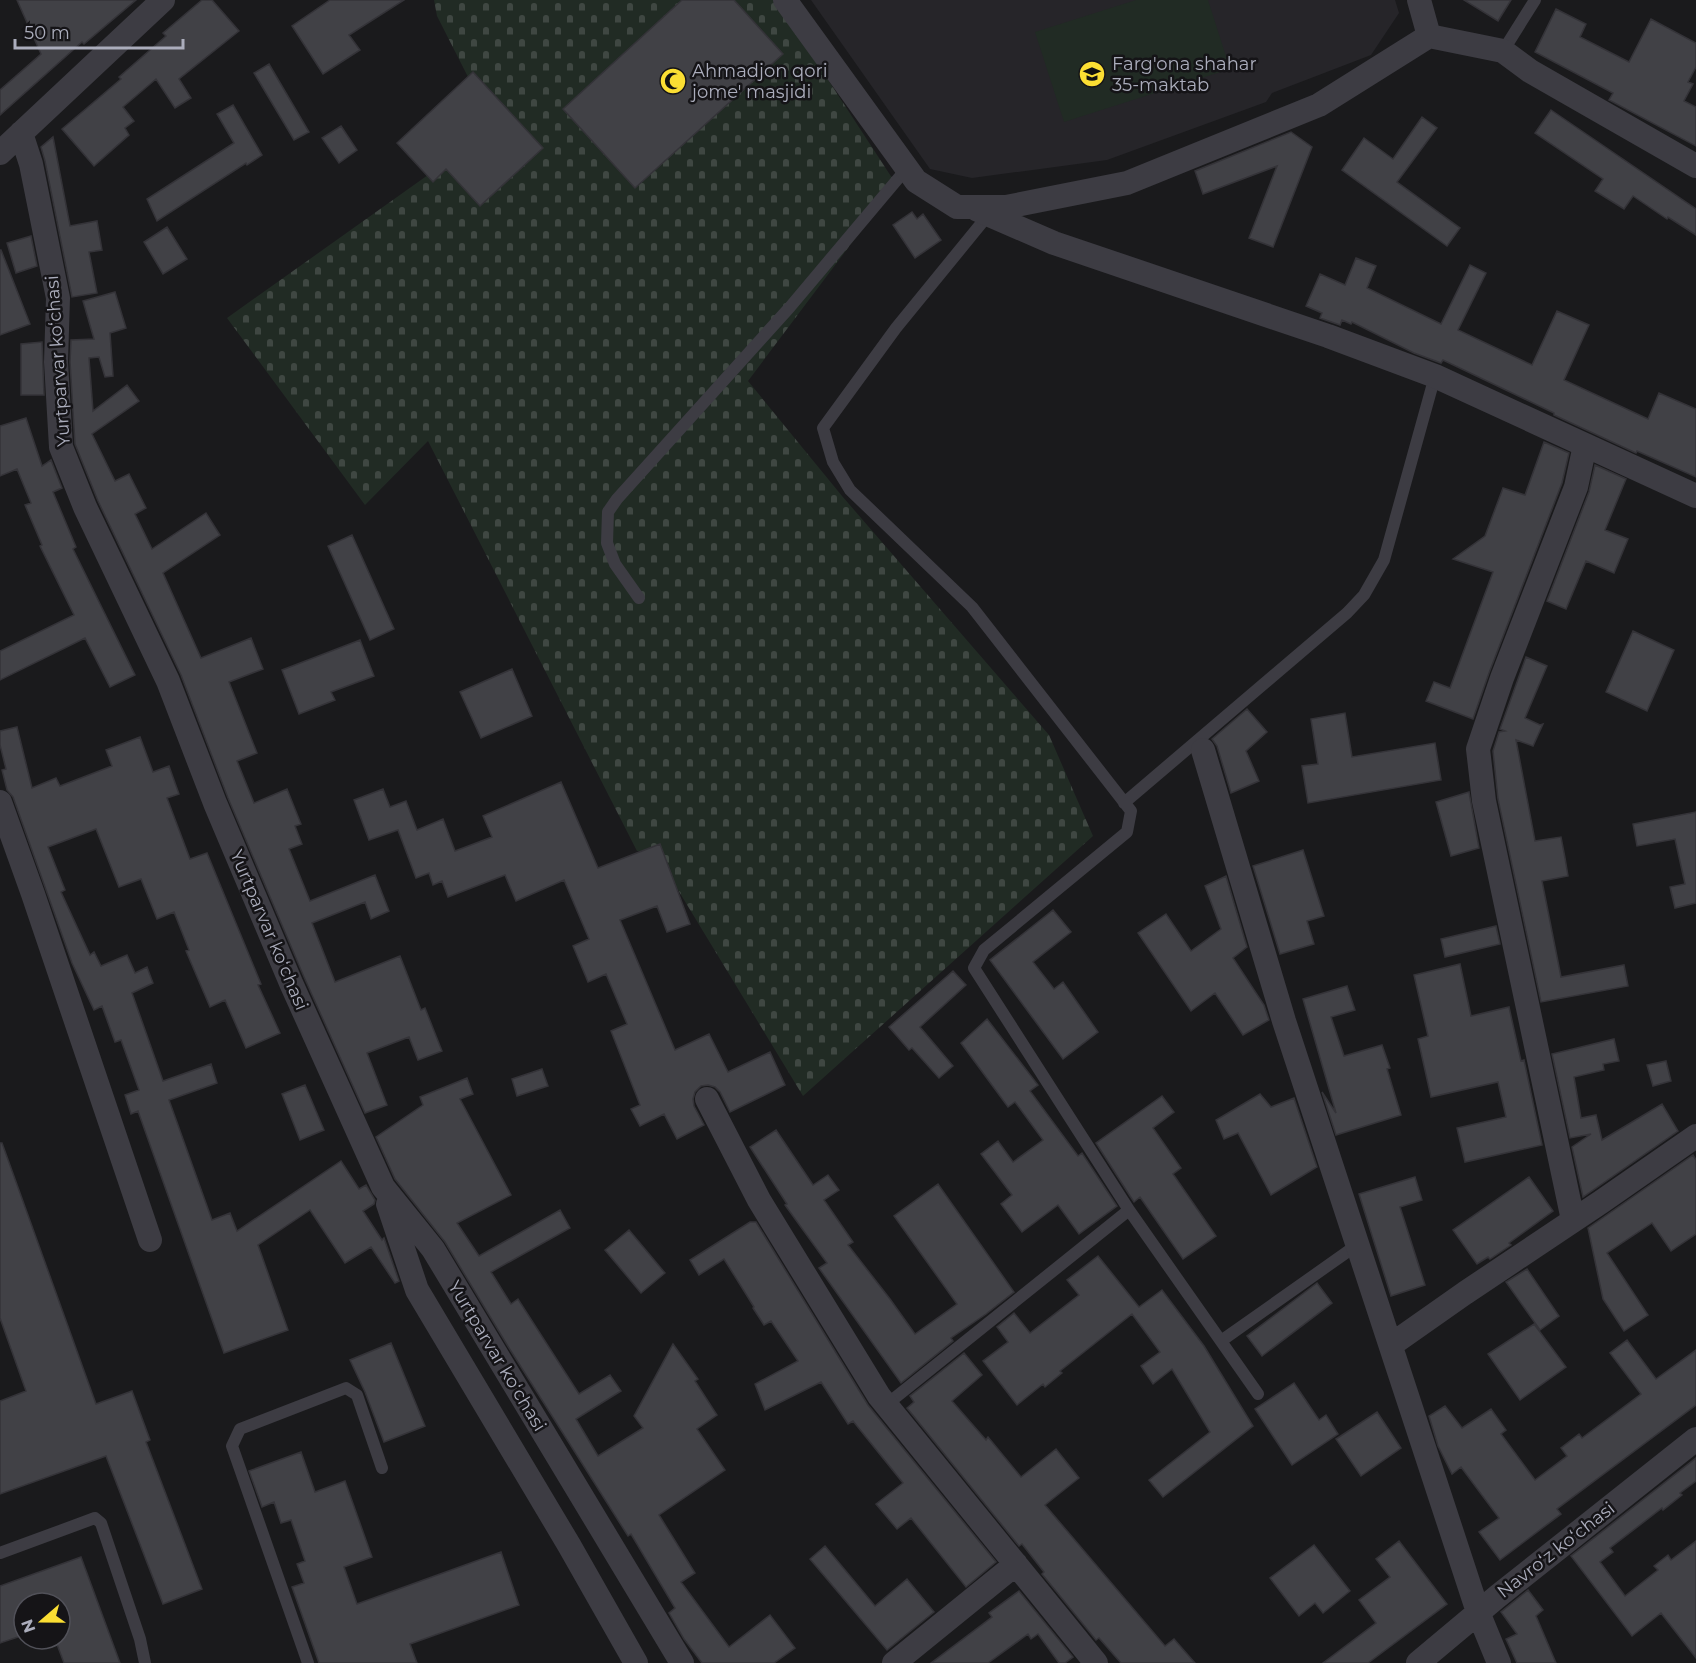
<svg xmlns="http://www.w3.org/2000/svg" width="1696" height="1663" viewBox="0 0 1696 1663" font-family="Montserrat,sans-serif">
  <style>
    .built { fill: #262529 }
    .cemetery { fill: url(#cemetery-stones) }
    .garden { fill: #212b24 }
    .building { fill: #414146; stroke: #343338; stroke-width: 1.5 }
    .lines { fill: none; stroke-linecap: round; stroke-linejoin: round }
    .lane { stroke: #3d3c43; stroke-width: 12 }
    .street { stroke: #3d3c43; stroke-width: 24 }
    .labels { text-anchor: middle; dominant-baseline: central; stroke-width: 5; stroke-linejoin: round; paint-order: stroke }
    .poi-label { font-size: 18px; fill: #abadbc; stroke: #151417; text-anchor: start }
    .street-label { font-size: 18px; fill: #abadbc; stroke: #151417 }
  </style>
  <defs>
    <pattern id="cemetery-stones" width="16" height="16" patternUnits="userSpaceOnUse" patternTransform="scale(1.5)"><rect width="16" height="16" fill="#212b24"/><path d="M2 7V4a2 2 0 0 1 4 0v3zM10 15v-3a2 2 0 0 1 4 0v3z" fill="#3f4742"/></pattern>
  </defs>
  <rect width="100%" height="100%" fill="#1a1a1c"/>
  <path class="built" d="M 811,0 L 1395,0 L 1399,13 L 1371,55 L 1272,93 L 1266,102 L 1107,160 L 972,178 L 930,169 Z"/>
  <path class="cemetery" d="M 434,0 L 776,0 L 896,184 L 748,381 L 842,496 L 1049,735 L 1093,836 L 803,1096 L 655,852 L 637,851 L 428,441 L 365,505 L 227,318 L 494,128 L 437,16 Z"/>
  <path class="garden" d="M 1136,0 L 1208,0 L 1230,69 L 1064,122 L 1035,32 Z"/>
  <path class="building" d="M 17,0 L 136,0 L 84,44 L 82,42 L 0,115 L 0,90 L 41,54 Z
    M 202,0 L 212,0 L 239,31 L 179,79 L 191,98 L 175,108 L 156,79 L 123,107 L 134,121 L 125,128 L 129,135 L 94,166 L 62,129 L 121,79 L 119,77 L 166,36 L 163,33 Z
    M 330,0 L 404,0 L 349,35 L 360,50 L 323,74 L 292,26 Z
    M 682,0 L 734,0 L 783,54 L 635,188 L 563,109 Z
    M 1464,0 L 1511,0 L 1498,21 Z
    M 1556,9 L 1586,24 L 1580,37 L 1629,62 L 1651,19 L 1696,43 L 1696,67 L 1688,82 L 1693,84 L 1684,101 L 1696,107 L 1696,146 L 1609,100 L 1613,93 L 1535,52 Z
    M 269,64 L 309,132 L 294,140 L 254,73 Z
    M 473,72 L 543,148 L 480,206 L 446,169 L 433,182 L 397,143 Z
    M 233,105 L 262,155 L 247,165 L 246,163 L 157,221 L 147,199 L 234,143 L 217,114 Z
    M 1551,110 L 1696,209 L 1696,235 L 1668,217 L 1667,219 L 1633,196 L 1624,209 L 1595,191 L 1603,179 L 1535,133 Z
    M 1422,117 L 1437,128 L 1397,182 L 1460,228 L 1447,246 L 1342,170 L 1364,138 L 1393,159 Z
    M 341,126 L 357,150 L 339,163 L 322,138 Z
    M 1291,132 L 1312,147 L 1273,247 L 1249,238 L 1277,166 L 1203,194 L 1195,171 Z
    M 53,137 L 70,226 L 97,221 L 102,250 L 89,252 L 97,293 L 72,297 L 45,161 L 41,147 Z
    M 912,212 L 917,219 L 923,214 L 941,240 L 915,258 L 893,225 Z
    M 167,227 L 187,259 L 163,274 L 144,242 Z
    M 31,236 L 37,266 L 16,273 L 7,243 Z
    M 0,250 L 1,250 L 30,324 L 0,335 Z
    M 1356,258 L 1376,266 L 1367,288 L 1441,324 L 1470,265 L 1486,273 L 1458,330 L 1532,365 L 1557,311 L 1589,325 L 1564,380 L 1648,419 L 1659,393 L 1696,409 L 1696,477 L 1637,451 L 1636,453 L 1554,415 L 1554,413 L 1443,360 L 1441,363 L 1414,353 L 1352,322 L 1351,324 L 1342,320 L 1340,325 L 1320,318 L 1322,313 L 1306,306 L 1320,274 L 1345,285 Z
    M 115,292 L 126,328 L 110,333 L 113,376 L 105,377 L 99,357 L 89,358 L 93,411 L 127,385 L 139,401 L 92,434 L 115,481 L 129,474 L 146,508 L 135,514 L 152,549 L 206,513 L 220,535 L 163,573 L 201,658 L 251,638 L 263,669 L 229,682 L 257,753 L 237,761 L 254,803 L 287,789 L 301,824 L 295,826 L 302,844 L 289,849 L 310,901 L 375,875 L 389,911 L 371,919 L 365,902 L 312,923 L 335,982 L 400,956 L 421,1010 L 425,1008 L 442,1051 L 418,1060 L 409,1037 L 367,1053 L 387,1105 L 365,1113 L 304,977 L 228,798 L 181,675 L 98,501 L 75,444 L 70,362 L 71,340 L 94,339 L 83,301 Z
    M 42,342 L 44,395 L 21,395 L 21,344 Z
    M 26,418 L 42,466 L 51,460 L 62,488 L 53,492 L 76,547 L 73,549 L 135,675 L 110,687 L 85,638 L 0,680 L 0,651 L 74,615 L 40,546 L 42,545 L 25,505 L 31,503 L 17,469 L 0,476 L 0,426 Z
    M 1544,442 L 1569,453 L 1562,483 L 1489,673 L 1473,719 L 1426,701 L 1434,682 L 1450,688 L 1493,572 L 1453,559 L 1485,536 L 1503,488 L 1525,495 Z
    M 1595,465 L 1626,479 L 1605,530 L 1628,539 L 1614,573 L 1586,561 L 1566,609 L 1547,601 L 1589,492 Z
    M 352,535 L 394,629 L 370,640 L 328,546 Z
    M 1633,631 L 1674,650 L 1647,711 L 1606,692 Z
    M 360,640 L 374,676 L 331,692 L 335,700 L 299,714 L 282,670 Z
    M 1526,657 L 1547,666 L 1525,718 L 1540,725 L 1543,724 L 1533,746 L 1516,740 L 1535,841 L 1561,837 L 1565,858 L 1568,876 L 1542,881 L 1561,977 L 1624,965 L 1628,986 L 1541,1002 L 1498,799 L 1493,751 L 1499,732 L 1505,731 L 1500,729 Z
    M 512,669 L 532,716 L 481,738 L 460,692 Z
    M 1247,709 L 1267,732 L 1246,751 L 1259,781 L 1231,793 L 1217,746 L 1212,739 Z
    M 1345,713 L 1352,757 L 1435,743 L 1441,780 L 1308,803 L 1302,766 L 1318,764 L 1311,719 Z
    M 17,727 L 32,788 L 56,778 L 60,786 L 112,766 L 106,750 L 140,737 L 153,772 L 169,766 L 179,794 L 167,798 L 190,859 L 207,853 L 261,984 L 258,985 L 280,1033 L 246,1048 L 225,1000 L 210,1007 L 186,951 L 189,950 L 174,912 L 157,919 L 141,879 L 119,887 L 96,829 L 48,847 L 65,890 L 61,892 L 90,955 L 94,952 L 101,966 L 127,955 L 135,973 L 147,967 L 153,983 L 132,993 L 163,1081 L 211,1064 L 217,1083 L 169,1100 L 212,1220 L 230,1213 L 237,1231 L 341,1161 L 359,1189 L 366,1185 L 375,1200 L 374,1204 L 363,1211 L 382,1240 L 384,1238 L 399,1281 L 395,1283 L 371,1247 L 345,1263 L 310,1210 L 258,1245 L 288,1330 L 224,1353 L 138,1111 L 131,1114 L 125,1095 L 139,1090 L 121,1040 L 115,1042 L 102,1006 L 94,1010 L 72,963 L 13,797 L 7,790 L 2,770 L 6,769 L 0,745 L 0,731 Z
    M 561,782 L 598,868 L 660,844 L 690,924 L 667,932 L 657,906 L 620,920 L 675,1050 L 709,1034 L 728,1072 L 770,1052 L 785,1085 L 730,1112 L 720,1092 L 715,1087 L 708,1085 L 701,1086 L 695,1092 L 693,1099 L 694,1106 L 704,1125 L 677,1139 L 664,1114 L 640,1126 L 631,1109 L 640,1105 L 611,1031 L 627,1024 L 606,974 L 588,982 L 573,946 L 589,939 L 564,880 L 516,901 L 505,875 L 448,897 L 442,881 L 433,885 L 429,873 L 416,878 L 398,830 L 369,840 L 354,800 L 383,789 L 390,807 L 406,801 L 417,830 L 443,819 L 455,851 L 492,837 L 483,816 Z
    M 1469,792 L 1479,848 L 1451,856 L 1436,802 Z
    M 1696,812 L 1696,903 L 1675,908 L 1670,887 L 1685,884 L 1675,839 L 1637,846 L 1633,824 Z
    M 1303,850 L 1324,916 L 1307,921 L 1314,944 L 1280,954 L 1253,866 Z
    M 1226,876 L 1247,947 L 1233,958 L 1264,1005 L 1269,1020 L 1243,1035 L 1215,993 L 1191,1011 L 1138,933 L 1166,914 L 1191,951 L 1221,929 L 1205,886 Z
    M 1053,910 L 1071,932 L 1033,962 L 1054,989 L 1063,982 L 1098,1032 L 1063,1059 L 990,960 Z
    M 1496,926 L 1500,944 L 1445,957 L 1441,939 Z
    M 1460,964 L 1471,1016 L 1509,1007 L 1521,1061 L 1524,1060 L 1542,1145 L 1465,1162 L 1457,1128 L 1506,1117 L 1498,1082 L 1431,1097 L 1418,1039 L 1428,1036 L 1414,975 Z
    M 953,971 L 966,985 L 920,1027 L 953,1066 L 939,1078 L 912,1048 L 909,1050 L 889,1027 Z
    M 1347,986 L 1355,1010 L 1331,1017 L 1344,1056 L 1382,1045 L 1390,1068 L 1387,1069 L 1401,1115 L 1336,1135 L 1322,1092 L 1336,1113 L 1303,999 Z
    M 987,1019 L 1038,1085 L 1030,1091 L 1078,1156 L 1082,1153 L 1117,1206 L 1079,1234 L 1058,1205 L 1022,1232 L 1001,1204 L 1012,1195 L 981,1154 L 998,1141 L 1013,1162 L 1043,1140 L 1015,1102 L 1008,1107 L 961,1043 Z
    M 1614,1039 L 1619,1061 L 1603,1064 L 1604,1070 L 1574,1077 L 1581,1118 L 1596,1115 L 1602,1140 L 1662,1104 L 1678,1131 L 1583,1197 L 1572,1147 L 1591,1134 L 1570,1138 L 1552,1054 Z
    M 1666,1061 L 1671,1081 L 1653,1086 L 1647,1065 Z
    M 542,1069 L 548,1086 L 517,1096 L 512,1079 Z
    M 467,1078 L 473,1094 L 460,1099 L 511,1195 L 457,1223 L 479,1256 L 560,1210 L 570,1228 L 491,1272 L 511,1304 L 518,1299 L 579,1394 L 610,1375 L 621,1391 L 576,1419 L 598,1456 L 643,1428 L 634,1416 L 673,1344 L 698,1379 L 695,1381 L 717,1415 L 697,1429 L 725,1470 L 659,1515 L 695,1573 L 681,1582 L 729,1647 L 770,1615 L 795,1648 L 774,1663 L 702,1663 L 684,1639 L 669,1613 L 675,1608 L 631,1534 L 628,1536 L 509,1348 L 445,1242 L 395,1179 L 376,1137 L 423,1105 L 420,1097 Z
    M 305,1085 L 324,1130 L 300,1140 L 282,1094 Z
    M 1260,1094 L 1271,1107 L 1294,1098 L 1317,1167 L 1271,1195 L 1238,1133 L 1224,1139 L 1216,1120 Z
    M 1162,1096 L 1174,1112 L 1153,1128 L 1181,1168 L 1173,1174 L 1216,1236 L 1183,1259 L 1140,1197 L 1134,1202 L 1130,1196 L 1096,1143 Z
    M 776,1130 L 813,1185 L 828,1175 L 839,1190 L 824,1200 L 853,1242 L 848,1245 L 890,1299 L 915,1334 L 957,1304 L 894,1216 L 938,1184 L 1014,1292 L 986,1314 L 951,1338 L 953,1341 L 901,1383 L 819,1268 L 827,1263 L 785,1205 L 787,1204 L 750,1147 Z
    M 0,1143 L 2,1143 L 96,1404 L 132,1391 L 150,1440 L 146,1442 L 202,1589 L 163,1604 L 106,1456 L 0,1494 L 0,1401 L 26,1391 L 0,1318 Z
    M 1693,1155 L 1696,1160 L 1696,1234 L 1671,1251 L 1652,1223 L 1607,1253 L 1648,1315 L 1624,1331 L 1603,1299 L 1588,1228 Z
    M 1415,1177 L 1422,1200 L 1400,1207 L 1425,1285 L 1391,1296 L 1359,1194 Z
    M 1529,1177 L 1553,1211 L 1509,1243 L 1511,1245 L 1490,1259 L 1488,1257 L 1477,1264 L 1453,1230 Z
    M 750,1222 L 756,1222 L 868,1405 L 996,1562 L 966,1587 L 911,1518 L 897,1529 L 876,1504 L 903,1483 L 853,1421 L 848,1424 L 821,1382 L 765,1410 L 755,1384 L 798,1361 L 771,1321 L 764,1325 L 753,1308 L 754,1307 L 724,1259 L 699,1275 L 690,1260 Z
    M 629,1230 L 665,1273 L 641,1293 L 605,1250 Z
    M 1098,1256 L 1139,1307 L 1162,1290 L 1204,1346 L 1253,1426 L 1163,1497 L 1149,1480 L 1210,1432 L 1172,1369 L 1153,1384 L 1141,1366 L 1160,1352 L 1132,1314 L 1060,1371 L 1062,1373 L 1045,1387 L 1043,1384 L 1017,1405 L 983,1361 L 1008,1342 L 997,1327 L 1014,1313 L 1030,1333 L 1079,1295 L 1067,1280 Z
    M 1527,1269 L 1559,1316 L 1540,1330 L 1506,1282 Z
    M 1317,1283 L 1332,1303 L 1262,1356 L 1247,1336 Z
    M 1534,1324 L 1566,1367 L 1520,1400 L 1488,1354 Z
    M 1627,1340 L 1656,1379 L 1696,1350 L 1696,1405 L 1557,1509 L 1561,1514 L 1500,1560 L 1479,1532 L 1499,1518 L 1461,1467 L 1452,1474 L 1438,1446 L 1429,1416 L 1445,1406 L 1462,1428 L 1491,1409 L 1506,1430 L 1501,1434 L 1535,1480 L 1567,1456 L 1561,1448 L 1579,1434 L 1582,1438 L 1641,1394 L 1610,1353 Z
    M 391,1343 L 425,1426 L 384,1442 L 365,1392 L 350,1360 Z
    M 964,1353 L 982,1375 L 952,1401 L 986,1440 L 988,1437 L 1021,1477 L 1056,1449 L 1079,1478 L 1045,1505 L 1165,1646 L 1174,1639 L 1195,1663 L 1121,1663 L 1099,1638 L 1096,1640 L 1042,1574 L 1044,1572 L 1022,1544 L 1019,1546 L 907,1408 L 914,1402 L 910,1396 Z
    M 1294,1383 L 1319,1420 L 1326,1415 L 1338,1434 L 1292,1465 L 1255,1409 Z
    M 1377,1412 L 1401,1448 L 1361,1476 L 1336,1439 Z
    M 301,1452 L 315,1492 L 345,1481 L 372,1557 L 344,1567 L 357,1604 L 501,1552 L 519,1605 L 410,1644 L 417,1663 L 319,1663 L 292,1587 L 304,1583 L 297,1564 L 305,1561 L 291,1520 L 281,1523 L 274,1502 L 262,1507 L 249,1471 Z
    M 1696,1458 L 1696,1481 L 1680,1493 L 1682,1495 L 1663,1510 L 1662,1508 L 1610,1548 L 1613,1552 L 1600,1562 L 1625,1596 L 1658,1570 L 1654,1566 L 1668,1555 L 1671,1560 L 1696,1541 L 1696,1658 L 1661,1613 L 1632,1636 L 1571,1556 Z
    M 1399,1541 L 1447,1604 L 1368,1663 L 1323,1663 L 1376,1623 L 1359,1600 L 1390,1577 L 1376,1559 Z
    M 1314,1545 L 1350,1591 L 1323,1613 L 1315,1603 L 1299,1616 L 1270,1578 Z
    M 825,1546 L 875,1606 L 907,1579 L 934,1612 L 887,1650 L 810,1559 Z
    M 81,1557 L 120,1663 L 64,1663 L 55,1639 L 60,1639 L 60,1603 L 24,1603 L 24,1635 L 0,1643 L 0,1586 Z
    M 1528,1590 L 1543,1610 L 1536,1616 L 1556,1663 L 1517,1663 L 1506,1639 L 1517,1634 L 1501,1612 Z
    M 1019,1591 L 1073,1657 L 1065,1663 L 1059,1663 L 1038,1634 L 1031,1639 L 1028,1634 L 988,1663 L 931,1663 L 992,1617 L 989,1613 Z"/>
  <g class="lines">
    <path class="lane" d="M 1503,51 L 1535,0
      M 639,598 L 615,564 L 607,543 L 608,512 L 617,499 L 790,307 L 907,168
      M 1124,803 L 1347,613 L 1364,595 L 1384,560 L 1435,376
      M 1129,1210 L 1258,1394
      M 1221,1341 L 1357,1245
      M 886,1405 L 1129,1210 L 974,968 L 984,950 L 1127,832 L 1131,811 L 972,607 L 850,490 L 833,462 L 823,428 L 896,328 L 989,214
      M 0,1553 L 95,1518 L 101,1523 L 140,1639 L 145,1663
      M 308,1663 L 232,1446 L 240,1429 L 346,1388 L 357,1395 L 382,1468"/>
    <path class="street" d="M 785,0 L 916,181 L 957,207 L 1006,207 L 1127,183 L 1319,105 L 1429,36 L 1503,51 L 1530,71 L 1696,166
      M 1419,0 L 1429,36
      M 21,133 L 31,164 L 58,298 L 56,362 L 61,447 L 85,507 L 168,681 L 215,803 L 291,983 L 383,1187 L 433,1249 L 682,1663
      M 0,153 L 163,0
      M 978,210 L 1054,243 L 1328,336 L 1435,376 L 1585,445
      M 1203,750 L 1284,1021 L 1478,1612 L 1499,1663
      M 0,802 L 33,894 L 150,1240
      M 707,1099 L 759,1200 L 879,1396 L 1096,1663
      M 388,1204 L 417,1290 L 569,1545 L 636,1663
      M 1573,1220 L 1484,801 L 1478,749 L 1502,678 L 1576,487 L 1585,445 L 1696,496
      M 1391,1345 L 1465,1293 L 1601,1202 L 1696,1136
      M 894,1663 L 1016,1564
      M 1418,1663 L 1498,1596 L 1696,1439"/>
  </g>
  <defs>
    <symbol id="school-disc" viewBox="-11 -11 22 22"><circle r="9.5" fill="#fbde33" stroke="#151417"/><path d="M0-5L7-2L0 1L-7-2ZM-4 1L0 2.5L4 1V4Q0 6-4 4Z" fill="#111"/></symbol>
    <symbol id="mosque-disc" viewBox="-11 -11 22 22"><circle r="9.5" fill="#fbde33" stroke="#151417"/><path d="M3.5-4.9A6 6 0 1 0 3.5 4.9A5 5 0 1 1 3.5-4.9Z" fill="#111"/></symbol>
  </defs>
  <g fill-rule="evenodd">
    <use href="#school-disc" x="1077" y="59" width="30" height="30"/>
    <use href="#mosque-disc" x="658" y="66" width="30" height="30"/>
  </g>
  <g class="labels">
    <g class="poi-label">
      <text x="1112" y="64">Farg'ona shahar<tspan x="1112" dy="21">35-maktab</tspan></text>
      <text x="692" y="71">Ahmadjon qori<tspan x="692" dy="21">jome' masjidi</tspan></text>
    </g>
    <g class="street-label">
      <text transform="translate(58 361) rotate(-94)">Yurtparvar koʻchasi</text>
      <text transform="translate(269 930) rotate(67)">Yurtparvar koʻchasi</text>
      <text transform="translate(497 1356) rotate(59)">Yurtparvar koʻchasi</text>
      <text transform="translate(1556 1550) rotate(-38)">Navroʻz koʻchasi</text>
    </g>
  </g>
  <g transform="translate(42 1621) rotate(250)"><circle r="28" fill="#151417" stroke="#515159" stroke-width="1.5"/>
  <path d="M0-4.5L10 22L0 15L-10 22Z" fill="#fbde33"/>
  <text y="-9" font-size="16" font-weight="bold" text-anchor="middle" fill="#abadbc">N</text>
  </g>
  <path d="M15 39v9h168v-9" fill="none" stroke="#abadbc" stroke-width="3"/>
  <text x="24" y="39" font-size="18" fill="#abadbc" stroke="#151417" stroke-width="4.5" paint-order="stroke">50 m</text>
</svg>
